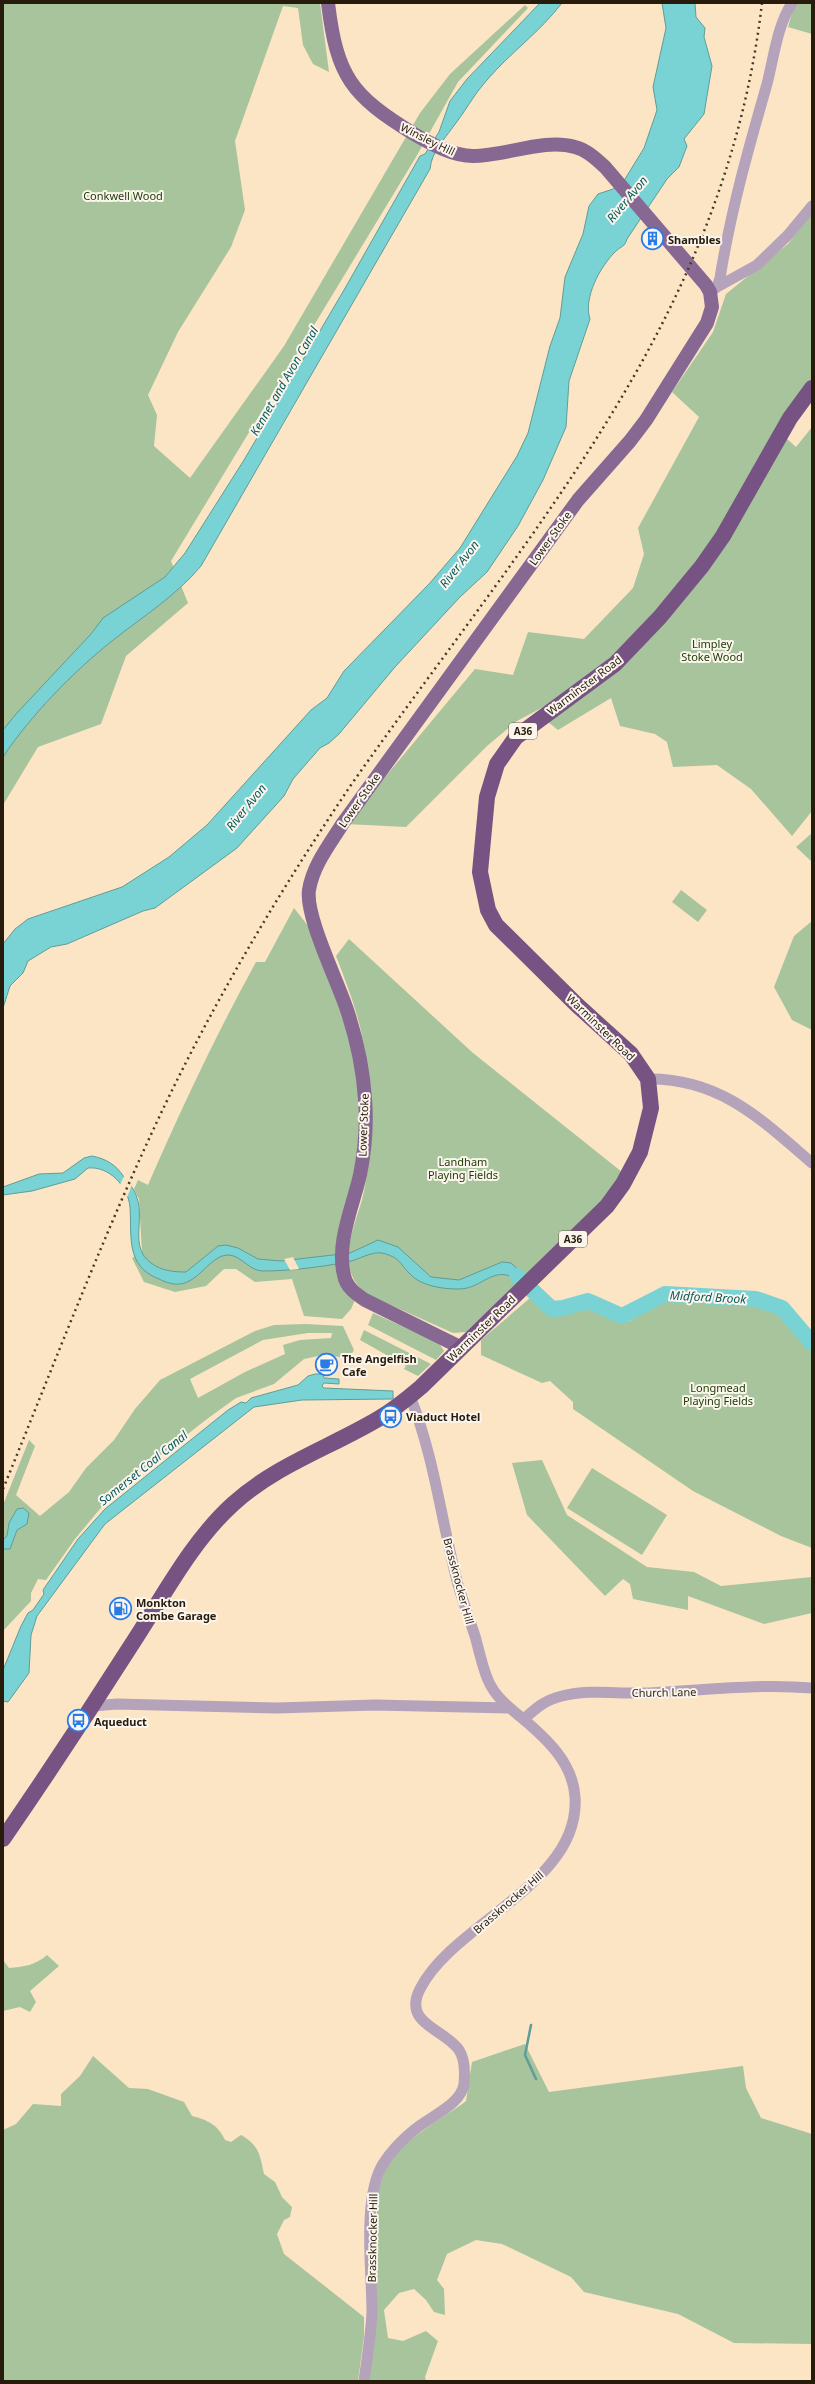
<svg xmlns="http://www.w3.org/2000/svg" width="815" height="2384" viewBox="0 0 815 2384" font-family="'Noto Sans',sans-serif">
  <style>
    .green { fill: #a7c49c; fill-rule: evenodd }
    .water { fill: #79d3d4; stroke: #609c98 }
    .pier { fill: #fce5c4 }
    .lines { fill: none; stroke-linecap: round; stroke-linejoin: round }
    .stream { stroke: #609c98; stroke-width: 2.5 }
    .river { stroke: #79d3d4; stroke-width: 16 }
    .minor { stroke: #b4a3bb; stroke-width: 11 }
    .major { stroke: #876893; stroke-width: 14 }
    .highway { stroke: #775384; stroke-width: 16 }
    .rail { stroke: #463a27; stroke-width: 2.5; stroke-dasharray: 2 4; stroke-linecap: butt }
    .labels { text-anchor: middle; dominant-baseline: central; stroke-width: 4; stroke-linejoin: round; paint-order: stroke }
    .shield { fill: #fbf5ed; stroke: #675d50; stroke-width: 1 }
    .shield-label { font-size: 10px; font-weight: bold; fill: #271c0c }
    .street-label { font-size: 11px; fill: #271c0c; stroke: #fbf5ed }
    .park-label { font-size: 11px; fill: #173b00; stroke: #fbf5ed }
    .poi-label { font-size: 11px; font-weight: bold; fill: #271c0c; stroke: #fbf5ed; text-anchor: start }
    .water-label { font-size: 12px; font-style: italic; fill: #075a5b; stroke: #fbf5ed }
  </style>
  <rect width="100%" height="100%" fill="#fce5c4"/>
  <path class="green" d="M 3,3 L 320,3 L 329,72 L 313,64 L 303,45 L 298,8 L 283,6 L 235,141 L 245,210 L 231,247 L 178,332 L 148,395 L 157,415 L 154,446 L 190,478 L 284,346 L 420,113 L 450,74 L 525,5 L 528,8 L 458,82 L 416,157 L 171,561 L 188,603 L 126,656 L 101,724 L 38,747 L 3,805 Z
    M 795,3 L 812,3 L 812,34 L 788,27 Z
    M 812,213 L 812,397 L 786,438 L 796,447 L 812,427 L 812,811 L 792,836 L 751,789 L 717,765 L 673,767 L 667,742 L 655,734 L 620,726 L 611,698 L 558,730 L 548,722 L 560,698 L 517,721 L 487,746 L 406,827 L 346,824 L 475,669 L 513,675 L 528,632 L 584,639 L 633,588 L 644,554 L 638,528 L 699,417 L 672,392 L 713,332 L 726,294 L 788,244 Z
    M 812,833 L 812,862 L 796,847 Z
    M 681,890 L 707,910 L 698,922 L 672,902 Z
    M 294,908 L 309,927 L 332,981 L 355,1052 L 361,1115 L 357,1168 L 338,1251 L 338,1278 L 355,1300 L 351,1309 L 342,1319 L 304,1316 L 292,1279 L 255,1282 L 236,1269 L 224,1269 L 206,1286 L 175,1292 L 144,1282 L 132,1258 L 142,1253 L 139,1199 L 134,1189 L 138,1180 L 148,1185 C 181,1109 216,1035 256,962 L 265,962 Z
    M 812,921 L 812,1030 L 792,1020 L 774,987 L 794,936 Z
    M 349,939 L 473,1053 L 622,1172 L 609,1194 L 466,1332 L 453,1333 L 364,1293 C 336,1264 352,1234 362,1200 C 367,1181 370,1156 370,1137 C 371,1100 368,1054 358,1019 C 352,997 344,977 336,956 Z
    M 669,1294 L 776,1304 L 812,1348 L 812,1548 L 781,1536 L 693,1491 L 573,1409 L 573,1402 L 550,1381 L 542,1383 L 481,1355 L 481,1340 L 530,1298 L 546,1311 L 556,1315 L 589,1307 L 630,1321 L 640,1314 L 647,1304 Z
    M 373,1313 L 439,1343 L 444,1351 L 436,1360 L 368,1325 Z
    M 306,1324 L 343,1326 L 354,1350 L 349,1358 L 323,1355 L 304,1359 L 274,1384 L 236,1398 L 207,1419 L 114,1492 L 75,1539 L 46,1580 L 38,1579 L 31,1593 L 31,1601 L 3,1631 L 3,1549 L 10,1549 L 17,1530 L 9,1523 L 7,1537 L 3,1540 L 3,1505 L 29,1440 L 35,1446 L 16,1495 L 40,1516 L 69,1492 L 86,1468 L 114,1440 L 135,1409 L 160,1380 L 255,1331 L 274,1325 ZM 308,1333 L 332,1333 L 331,1338 L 300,1340 L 283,1345 L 285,1354 L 245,1372 L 198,1398 L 190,1379 L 263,1340 Z
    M 364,1330 L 431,1364 L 418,1376 L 404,1369 L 406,1366 L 360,1340 Z
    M 542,1460 L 567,1515 L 647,1567 L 694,1572 L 721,1586 L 812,1577 L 812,1613 L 764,1624 L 688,1596 L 688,1610 L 633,1599 L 630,1584 L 623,1579 L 605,1596 L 527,1515 L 512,1463 Z
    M 592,1468 L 667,1515 L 642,1555 L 567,1508 Z
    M 47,1955 L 59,1966 L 30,1991 L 36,2002 L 30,2012 L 20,2007 L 3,2011 L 3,1960 L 9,1968 C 23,1967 36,1965 47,1955 Z
    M 525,2044 L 549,2092 L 743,2066 L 746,2088 L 761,2118 L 812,2134 L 812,2344 L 734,2343 L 678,2314 L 584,2292 L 571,2277 L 502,2244 L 476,2240 L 447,2254 L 437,2280 L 444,2289 L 445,2315 L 434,2312 L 426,2300 L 414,2289 L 399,2293 L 384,2310 L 388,2338 L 403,2341 L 426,2331 L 438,2341 L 425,2377 L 426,2381 L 369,2381 L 378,2190 C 382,2181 384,2171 389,2163 C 404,2138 443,2119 466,2101 L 472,2062 Z
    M 93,2056 L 129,2088 L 148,2089 L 184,2102 L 192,2116 C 208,2120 218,2125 225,2140 L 231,2142 L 241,2135 C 259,2145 260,2155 264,2174 L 275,2182 L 282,2197 L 292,2207 L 290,2217 L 284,2220 L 277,2234 L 284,2254 L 364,2317 L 364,2337 L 358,2381 L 3,2381 L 3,2130 L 16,2124 L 33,2104 L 61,2106 L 61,2094 L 80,2076 Z"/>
  <path class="water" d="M 540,3 L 562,3 C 540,32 510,53 487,80 C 474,94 465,112 453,127 C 443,141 432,151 430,169 L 201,566 C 176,596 142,617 112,641 C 73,672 31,715 3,757 L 3,730 L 16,714 L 91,634 L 103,618 L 165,577 L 185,553 L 244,460 L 344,290 L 420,156 L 425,154 L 439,132 L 450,101 L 467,79 Z
    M 662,3 L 695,3 L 696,17 L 705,28 L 704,37 L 712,66 L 704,114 L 684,139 L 687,146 L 679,167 L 667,179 L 627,239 C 625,247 621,246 615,252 C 600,267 583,298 590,319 L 569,381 L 566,427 L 543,480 L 518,526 L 487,572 L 460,597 L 395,667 L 339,734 L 329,743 L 320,748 L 293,779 L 284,796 L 237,848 L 155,908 L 143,911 L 67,944 L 51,947 L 33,958 L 28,961 L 23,973 L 10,986 L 3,1008 L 3,944 L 15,929 L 28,919 L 122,887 L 169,857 L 207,825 L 311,710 L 327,698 L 344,671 L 429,584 L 460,548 L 517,456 L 528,433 L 550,346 L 560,318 L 565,277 L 583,234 L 589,206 L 598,194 L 613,189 L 625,179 L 644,148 L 655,116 L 657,110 L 653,87 L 666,28 Z
    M 92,1156 C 107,1159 116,1165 124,1177 C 129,1183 135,1190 137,1198 C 145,1220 129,1247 151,1263 C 162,1271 174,1272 186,1272 L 218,1246 L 226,1245 L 238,1248 L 258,1259 L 281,1261 L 350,1253 L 378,1240 L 398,1247 L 431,1277 L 459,1280 L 502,1262 L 511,1263 L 530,1280 L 524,1286 C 496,1258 484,1290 458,1289 C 442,1289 421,1286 410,1274 C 398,1262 401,1258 382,1253 C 372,1251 358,1260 347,1262 C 321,1267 290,1271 263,1271 C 249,1271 241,1255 228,1255 C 211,1255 199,1282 180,1284 C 173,1285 165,1282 159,1279 C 125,1266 132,1236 130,1207 C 128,1186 109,1166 88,1168 L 75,1179 L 32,1191 L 3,1195 L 3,1187 L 39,1174 L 63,1173 L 84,1158 Z
    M 315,1374 L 323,1374 L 324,1378 L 339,1379 L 339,1384 L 324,1383 L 322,1386 L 324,1388 L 393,1391 L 393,1399 L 302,1400 L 254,1407 L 105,1524 L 37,1616 L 31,1635 L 29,1673 L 8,1702 L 3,1701 L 3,1670 L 21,1626 L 28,1613 L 33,1610 L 44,1594 L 43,1590 L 78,1539 L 105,1509 L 228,1410 L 241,1402 L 246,1403 L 251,1398 L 298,1385 L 308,1376 Z
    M 23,1508 L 29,1513 L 27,1524 L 17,1530 L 10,1549 L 3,1549 L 3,1540 L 7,1536 L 9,1523 L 17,1509 Z"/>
  <path class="pier" d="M 125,1174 L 132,1185 L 126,1200 L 119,1187 Z
    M 293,1257 L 299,1269 L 290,1270 L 284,1259 Z"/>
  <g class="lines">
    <path class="stream" d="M 531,2025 L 525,2055 L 536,2079"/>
    <path class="river" d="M 517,1276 L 552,1309 L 563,1308 L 588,1301 L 622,1316 L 665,1294 L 756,1299 L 782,1308 L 812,1343"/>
    <path class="minor" d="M 717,287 L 757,265 L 788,235 L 812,206
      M 710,292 L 717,287 L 720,278 C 731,210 748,150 767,84 C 774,57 777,26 792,3
      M 648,1079 C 720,1078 762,1120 812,1163
      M 93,1706 L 117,1704 L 277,1708 L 375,1705 L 509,1708
      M 524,1719 C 536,1708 545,1700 562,1696 C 589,1689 616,1694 644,1693 C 700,1691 756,1683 812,1688
      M 364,2381 C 367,2358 371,2335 372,2312 C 372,2272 362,2198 383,2164 C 391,2151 403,2139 414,2130 C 429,2117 461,2105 464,2084 C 465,2073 465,2059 459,2050 C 445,2029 402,2024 420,1989 C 454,1922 581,1883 575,1797 C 573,1763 547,1739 522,1718 C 509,1707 495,1697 488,1680 C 482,1666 479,1650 475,1636 C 469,1618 462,1599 457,1581 C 441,1519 434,1456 410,1396"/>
    <path class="major" d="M 328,3 C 337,77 351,95 414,134 C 431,144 453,156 473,156 C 506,156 544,138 575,147 C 587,150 596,159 605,167 L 706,285 L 710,292 L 712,307 L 707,323 L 646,420 L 630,441 L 578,500 L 343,823 C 330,844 313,865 309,890 C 305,916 338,982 347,1010 C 357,1040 363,1068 365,1099 C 367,1124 365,1150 360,1175 C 353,1206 336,1243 344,1275 C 346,1287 356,1294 365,1300 L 460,1347"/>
    <path class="highway" d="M 3,1839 C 47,1775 90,1710 132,1644 C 163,1597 191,1542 233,1504 C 276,1465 329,1448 378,1419 C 393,1410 407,1399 421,1387 L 607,1206 L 623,1184 L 640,1152 L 651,1108 L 648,1079 L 631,1054 L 577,1005 L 496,925 L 488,910 L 480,872 L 487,797 L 497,764 L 516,737 L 615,664 L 660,617 L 702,566 L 723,536 L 790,418 L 812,388"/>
    <path class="rail" d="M 3,1489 C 55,1362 104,1233 163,1109 C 217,996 281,889 351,785 C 526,535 725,321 762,3"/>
  </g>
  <defs>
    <symbol id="building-ring" viewBox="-11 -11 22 22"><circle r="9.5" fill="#fbf5ed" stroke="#287ce7" stroke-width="1.5"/><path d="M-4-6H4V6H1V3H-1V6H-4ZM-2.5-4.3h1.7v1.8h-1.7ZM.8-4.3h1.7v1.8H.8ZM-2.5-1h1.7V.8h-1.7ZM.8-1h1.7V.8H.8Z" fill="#287ce7"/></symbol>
    <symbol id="cafe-ring" viewBox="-11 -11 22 22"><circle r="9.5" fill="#fbf5ed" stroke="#287ce7" stroke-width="1.5"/><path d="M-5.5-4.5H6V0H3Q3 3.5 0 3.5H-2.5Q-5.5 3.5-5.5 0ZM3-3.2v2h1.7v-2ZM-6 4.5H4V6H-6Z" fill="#287ce7"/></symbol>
    <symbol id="bus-ring" viewBox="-11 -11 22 22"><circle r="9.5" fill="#fbf5ed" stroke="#287ce7" stroke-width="1.5"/><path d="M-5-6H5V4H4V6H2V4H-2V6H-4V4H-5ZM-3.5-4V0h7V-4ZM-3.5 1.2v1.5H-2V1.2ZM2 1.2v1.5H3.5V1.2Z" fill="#287ce7"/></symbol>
    <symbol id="fuel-ring" viewBox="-11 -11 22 22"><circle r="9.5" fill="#fbf5ed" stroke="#287ce7" stroke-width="1.5"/><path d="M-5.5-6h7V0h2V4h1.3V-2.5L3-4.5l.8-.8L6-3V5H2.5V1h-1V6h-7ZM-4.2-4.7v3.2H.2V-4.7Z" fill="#287ce7"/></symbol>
  </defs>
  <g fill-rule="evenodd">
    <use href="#building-ring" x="640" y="226" width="25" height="25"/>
    <use href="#cafe-ring" x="314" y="1352" width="25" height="25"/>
    <use href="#bus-ring" x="378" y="1404" width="25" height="25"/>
    <use href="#fuel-ring" x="108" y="1596" width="25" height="25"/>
    <use href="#bus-ring" x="66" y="1708" width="25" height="25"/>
  </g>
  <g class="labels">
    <g class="shield">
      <rect x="509" y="723" width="28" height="16" rx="3"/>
      <rect x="559" y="1231" width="28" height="16" rx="3"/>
    </g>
    <g class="shield-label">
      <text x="523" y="731">A36</text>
      <text x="573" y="1239">A36</text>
    </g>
    <g class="street-label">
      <text transform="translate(428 139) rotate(26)">Winsley Hill</text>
      <text transform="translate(550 538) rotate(-54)">Lower Stoke</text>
      <text transform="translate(584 685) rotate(-37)">Warminster Road</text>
      <text transform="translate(359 800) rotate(-55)">Lower Stoke</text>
      <text transform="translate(601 1027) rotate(44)">Warminster Road</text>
      <text transform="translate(363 1125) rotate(-88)">Lower Stoke</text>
      <text transform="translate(481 1328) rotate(-44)">Warminster Road</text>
      <text transform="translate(459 1581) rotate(75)">Brassknocker Hill</text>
      <text transform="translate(664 1692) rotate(-1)">Church Lane</text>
      <text transform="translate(508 1902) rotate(-41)">Brassknocker Hill</text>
      <text transform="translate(372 2238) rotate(-89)">Brassknocker Hill</text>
    </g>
    <g class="park-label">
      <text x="123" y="195">Conkwell Wood</text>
      <text x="712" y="643">Limpley<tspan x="712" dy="13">Stoke Wood</tspan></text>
      <text x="463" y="1161">Landham<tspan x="463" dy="13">Playing Fields</tspan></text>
      <text x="718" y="1387">Longmead<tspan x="718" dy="13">Playing Fields</tspan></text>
    </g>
    <g class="poi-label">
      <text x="668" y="239">Shambles</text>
      <text x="342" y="1358">The Angelfish<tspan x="342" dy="13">Cafe</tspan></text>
      <text x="406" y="1416">Viaduct Hotel</text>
      <text x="136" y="1602">Monkton<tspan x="136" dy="13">Combe Garage</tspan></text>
      <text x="94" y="1721">Aqueduct</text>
    </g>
    <g class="water-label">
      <text transform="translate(627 199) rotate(-50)">River Avon</text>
      <text transform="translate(284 381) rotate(-60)">Kennet and Avon Canal</text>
      <text transform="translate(459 564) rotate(-52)">River Avon</text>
      <text transform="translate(246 807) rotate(-51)">River Avon</text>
      <text transform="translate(708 1297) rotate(3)">Midford Brook</text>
      <text transform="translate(143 1468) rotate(-39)">Somerset Coal Canal</text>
    </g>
  </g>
  <rect width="815" height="2384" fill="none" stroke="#271c0c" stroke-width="8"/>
</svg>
